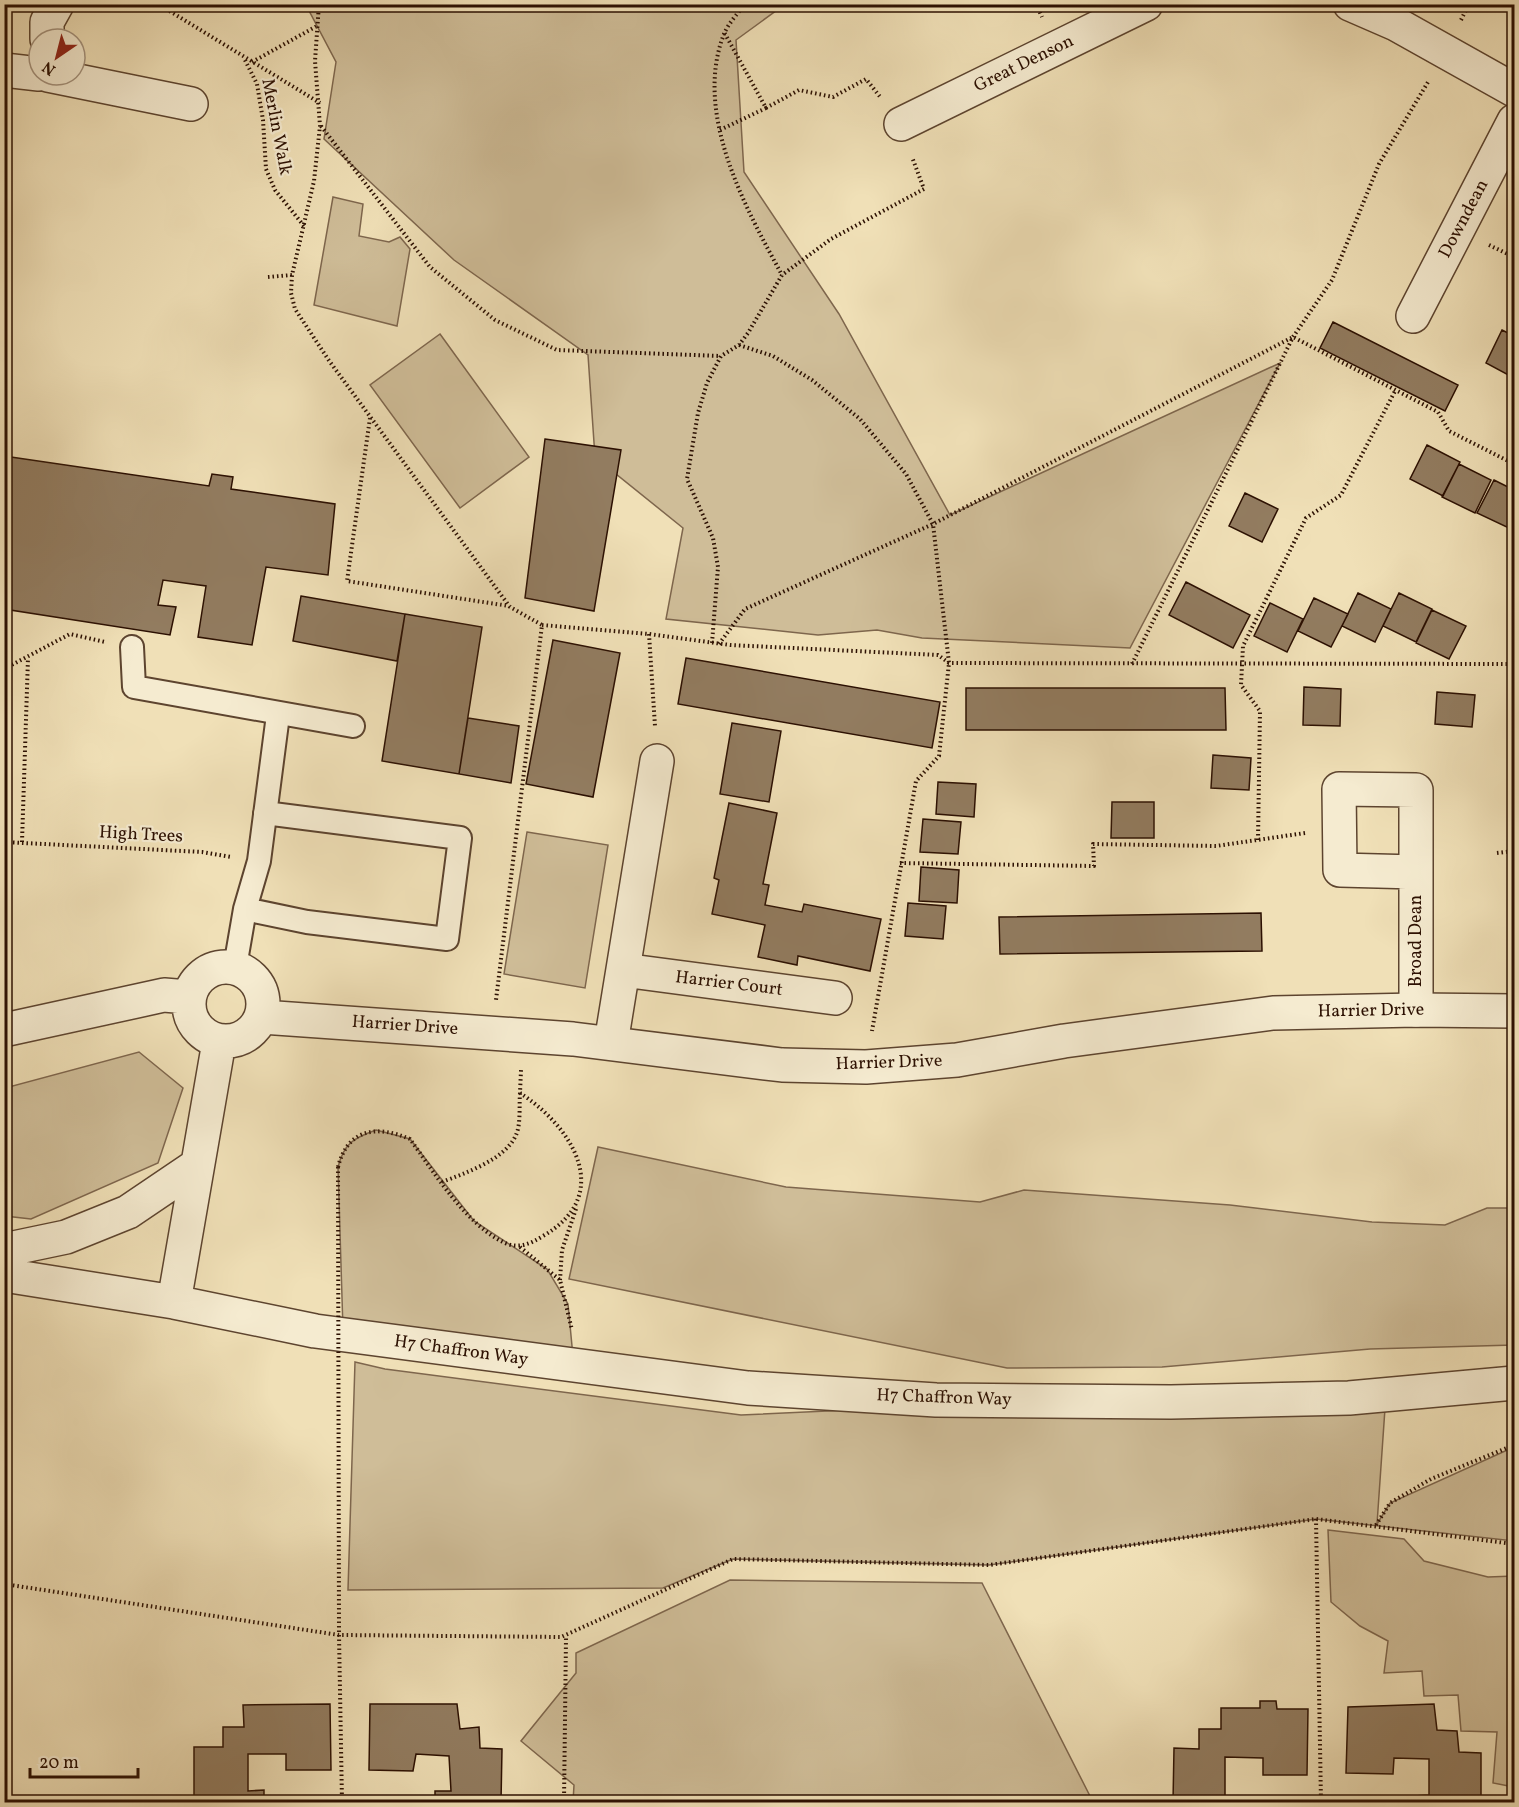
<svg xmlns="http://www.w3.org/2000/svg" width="1519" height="1807" viewBox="0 0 1519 1807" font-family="Vollkorn,serif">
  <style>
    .green { fill: #cfbd98; stroke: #7e664d; stroke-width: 1.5 }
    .building { fill: #927c60; stroke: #2c1002; stroke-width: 1.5 }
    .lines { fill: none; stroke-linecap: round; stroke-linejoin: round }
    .service-casing { stroke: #5d442f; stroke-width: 26 }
    .minor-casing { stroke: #5d442f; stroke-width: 36 }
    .tertiary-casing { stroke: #5d442f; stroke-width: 36 }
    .path { stroke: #2c1002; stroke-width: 4; stroke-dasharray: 1.5 3; stroke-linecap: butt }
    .service { stroke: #f5ebd0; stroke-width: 22 }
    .minor { stroke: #f5ebd0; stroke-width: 33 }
    .tertiary { stroke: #f5ebd0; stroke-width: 33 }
    .path-bridge { stroke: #2c1002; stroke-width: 4; stroke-dasharray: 1.5 3; stroke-linecap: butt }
    .labels { text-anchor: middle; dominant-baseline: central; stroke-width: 4.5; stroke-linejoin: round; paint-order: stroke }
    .street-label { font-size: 18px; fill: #2c1002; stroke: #f5ebd0 }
  </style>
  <rect width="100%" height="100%" fill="#f0e0b7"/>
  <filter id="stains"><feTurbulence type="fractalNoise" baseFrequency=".00333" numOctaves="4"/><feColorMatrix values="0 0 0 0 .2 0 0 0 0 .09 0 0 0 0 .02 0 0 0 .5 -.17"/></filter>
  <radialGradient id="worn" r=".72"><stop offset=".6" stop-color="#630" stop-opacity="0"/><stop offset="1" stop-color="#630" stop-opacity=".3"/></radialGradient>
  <path class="green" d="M 306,5 L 784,5 L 736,40 L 744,172 L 839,314 L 950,515 L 1280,363 L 1130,648 L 922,638 L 877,630 L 818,635 L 666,619 L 683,528 L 595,457 L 588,355 L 454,260 L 324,139 L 336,62 Z
    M 333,197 L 363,204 L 359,236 L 389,242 L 400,237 L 410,249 L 397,326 L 314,305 Z
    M 440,334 L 529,457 L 460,508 L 370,385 Z
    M 527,832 L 608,845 L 585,988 L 504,974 Z
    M 139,1052 L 183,1088 L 158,1163 L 31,1219 L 5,1216 L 5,1088 Z
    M 376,1130 L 410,1139 L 474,1221 L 547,1269 L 568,1304 L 574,1367 L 343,1330 L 338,1167 C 344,1143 354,1138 376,1130 Z
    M 598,1147 L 786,1187 L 980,1202 L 1024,1190 L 1230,1205 L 1372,1222 L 1445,1225 L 1487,1208 L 1514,1208 L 1514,1345 L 1370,1349 L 1162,1367 L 1007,1368 L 569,1279 Z
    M 355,1362 L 385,1369 L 741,1415 L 1043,1401 L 1386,1394 L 1377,1524 L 1390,1503 L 1514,1447 L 1514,1541 L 1316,1519 L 989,1565 L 733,1559 L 663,1588 L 348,1590 Z
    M 1328,1530 L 1404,1539 L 1424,1561 L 1488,1577 L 1514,1576 L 1514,1787 L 1493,1783 L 1497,1732 L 1461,1731 L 1458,1695 L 1424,1696 L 1422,1671 L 1384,1673 L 1388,1641 L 1360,1626 L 1331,1602 Z
    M 730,1580 L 982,1583 L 1093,1802 L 573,1802 L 574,1785 L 521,1741 L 576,1673 L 576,1653 Z"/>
  <path class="building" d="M 1333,322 L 1458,385 L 1445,411 L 1320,348 Z
    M 1502,330 L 1514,336 L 1514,378 L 1486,363 Z
    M 545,439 L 621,450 L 594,611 L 525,598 Z
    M 1427,445 L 1460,462 L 1443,496 L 1410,479 Z
    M 4,456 L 209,486 L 212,474 L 233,477 L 231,489 L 335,504 L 328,575 L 266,567 L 252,645 L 198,637 L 206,586 L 163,580 L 158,605 L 176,607 L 170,635 L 4,609 Z
    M 1459,464 L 1491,480 L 1475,513 L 1442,497 Z
    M 1494,480 L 1514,490 L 1514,521 L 1511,529 L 1477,513 Z
    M 1245,493 L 1278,509 L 1262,542 L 1229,526 Z
    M 1186,582 L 1250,615 L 1233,648 L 1169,615 Z
    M 1358,593 L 1391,609 L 1375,642 L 1342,626 Z
    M 1399,593 L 1432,609 L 1416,642 L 1383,626 Z
    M 301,596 L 405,614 L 397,661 L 293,641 Z
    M 1314,598 L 1348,614 L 1331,647 L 1298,631 Z
    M 1270,603 L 1303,619 L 1287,652 L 1254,636 Z
    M 1432,610 L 1466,626 L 1449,659 L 1416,643 Z
    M 405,614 L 482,627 L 459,774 L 382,761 Z
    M 553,640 L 620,653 L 593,797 L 526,784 Z
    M 686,658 L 940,702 L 932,748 L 678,704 Z
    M 1304,687 L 1341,689 L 1340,726 L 1303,725 Z
    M 966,688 L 1225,688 L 1226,730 L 966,730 Z
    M 1437,692 L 1475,695 L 1472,727 L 1435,724 Z
    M 468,718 L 519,726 L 511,783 L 459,774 Z
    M 732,723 L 781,731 L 769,802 L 720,794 Z
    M 1213,755 L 1251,758 L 1249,790 L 1211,788 Z
    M 938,782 L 976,784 L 974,817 L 936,814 Z
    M 1112,802 L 1154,802 L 1154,838 L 1111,838 Z
    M 729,803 L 777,813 L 763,884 L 769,885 L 765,905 L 802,912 L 804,904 L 881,919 L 870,971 L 798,956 L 797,965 L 758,957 L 765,925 L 712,914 L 719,880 L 714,878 Z
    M 923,819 L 961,822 L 958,854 L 920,852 Z
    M 921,867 L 959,870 L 957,903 L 919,901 Z
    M 908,903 L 946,906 L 943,939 L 905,936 Z
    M 1261,913 L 1262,951 L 1000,954 L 999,917 Z
    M 1260,1701 L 1276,1701 L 1277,1709 L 1308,1709 L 1307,1775 L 1263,1775 L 1263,1758 L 1225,1757 L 1225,1796 L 1241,1796 L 1241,1802 L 1173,1802 L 1174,1748 L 1199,1749 L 1199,1729 L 1221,1729 L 1221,1708 L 1260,1708 Z
    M 330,1704 L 331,1770 L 286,1770 L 286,1754 L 248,1754 L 248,1791 L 264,1790 L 264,1802 L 194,1802 L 194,1747 L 223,1747 L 223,1727 L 244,1727 L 243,1705 Z
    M 370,1704 L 457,1704 L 460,1729 L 479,1727 L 480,1748 L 502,1749 L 501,1802 L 435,1802 L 435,1791 L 451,1791 L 449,1756 L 416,1754 L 413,1771 L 369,1770 Z
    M 1434,1704 L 1437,1730 L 1457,1731 L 1459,1752 L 1481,1753 L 1481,1802 L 1414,1802 L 1414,1796 L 1429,1795 L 1429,1759 L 1394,1758 L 1393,1774 L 1346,1773 L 1348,1707 Z"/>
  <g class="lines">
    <defs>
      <path id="service" d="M 132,647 L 134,687 L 353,726
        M 245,909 L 307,922 L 447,939 L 460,838 L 265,813
        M 235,967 L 245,909 L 259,861 L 278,715"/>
      <path id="minor" d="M 1350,4 L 1396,24 L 1514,90
        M 47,39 L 47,22 L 57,4
        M 4,70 L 39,74
        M 48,75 L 191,104
        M 901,124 L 1146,4
        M 1413,316 L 1514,121
        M 623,970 L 835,998
        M 1416,1010 L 1416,790 L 1339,789 L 1340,870 L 1416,872
        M 611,1043 L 657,761"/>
      <path id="tertiary" d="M189 1004a37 37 0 1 1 74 0a37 37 0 1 1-74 0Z
        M 262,1017 L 573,1039 L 782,1065 L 866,1067 L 957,1060 L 1064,1041 L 1273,1013 L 1416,1010 L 1514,1011
        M 4,1030 L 164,995 L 188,997
        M 4,1250 L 66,1237 L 128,1212 L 196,1166
        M 4,1275 L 174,1302 L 315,1331 L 748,1388 L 936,1400 L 1171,1402 L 1349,1398 L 1514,1383
        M 174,1302 L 219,1042"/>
    </defs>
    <use href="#service" class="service-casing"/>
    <use href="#minor" class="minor-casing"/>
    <use href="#tertiary" class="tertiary-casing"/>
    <path class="path" d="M 158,4 L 320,103
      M 319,4 L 315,61 L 320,126 L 314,181 L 292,275 L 291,293 L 295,309 L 330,362 L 510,607 L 542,625 L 496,1000
      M 745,4 C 738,13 728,24 724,34 C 693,113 745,207 782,275
      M 1036,4 L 1042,17
      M 1461,20 L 1469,4
      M 245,60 L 257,84 L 263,120 L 266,169 L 275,190 L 304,226
      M 252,62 L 317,26
      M 766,108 L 799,90 L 833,97 L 866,79 L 881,98
      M 321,126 L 430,267 L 495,320 L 557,350 L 721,356
      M 720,130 L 766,108 L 724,32
      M 1489,245 L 1514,257
      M 268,277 L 292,275
      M 739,345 L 773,356 L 812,380 L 860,419 L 906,474 L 933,524 L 949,663 L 939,756 L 916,781 L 872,1031
      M 370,418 L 347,581 L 509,606
      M 542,625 L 649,634 L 730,645 L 938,655 L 949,663 L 1514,664
      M 649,634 L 655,726
      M 712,643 L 718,567 L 713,538 L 687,479 L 698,413 L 707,383 L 721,356 L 739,345 L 748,333 L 782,275 L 831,239 L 924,189 L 912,157
      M 719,644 L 745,609 L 933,524 L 1293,337 L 1438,412 L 1449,431 L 1514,464
      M 1132,664 L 1293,337 L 1332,280 L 1379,164 L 1428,82
      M 4,669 L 70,634 L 105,642
      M 1258,840 L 1260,711 L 1241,685 L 1243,646 L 1306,518 L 1341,495 L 1395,391
      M 4,842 L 202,852 L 231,857
      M 22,842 L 28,658
      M 1497,853 L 1514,851
      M 900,863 L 1094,866 L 1093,844 L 1216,846 L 1305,833
      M 338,1167 C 348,1128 377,1125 410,1139 C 434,1172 466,1225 505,1243 C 519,1249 530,1244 543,1236 C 614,1195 574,1128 520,1093 L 521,1070
      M 442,1182 C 465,1173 505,1160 516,1135 C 521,1124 519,1106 520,1093
      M 520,1247 L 560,1280 L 572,1330
      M 560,1280 L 562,1250 L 577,1206
      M 1316,1519 L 1321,1802
      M 1376,1525 L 1390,1503 L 1431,1479 L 1514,1445
      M 4,1584 L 339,1635 L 561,1637 L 733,1559 L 989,1565 L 1316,1519 L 1514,1544
      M 339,1635 L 342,1802
      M 564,1802 L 566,1637"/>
    <use href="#service" class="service"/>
    <use href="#minor" class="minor"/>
    <use href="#tertiary" class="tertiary"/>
    <path class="path-bridge" d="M 338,1167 L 339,1635"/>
  </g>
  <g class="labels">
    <g class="street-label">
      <text transform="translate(1024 64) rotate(-26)">Great Denson</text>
      <text transform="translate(276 127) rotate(79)">Merlin Walk</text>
      <text transform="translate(1464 219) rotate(-62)">Downdean</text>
      <text transform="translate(141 835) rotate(3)">High Trees</text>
      <text transform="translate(1416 941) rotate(-90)">Broad Dean</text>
      <text transform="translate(729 984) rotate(7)">Harrier Court</text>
      <text transform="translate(1371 1011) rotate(-1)">Harrier Drive</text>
      <text transform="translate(405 1026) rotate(4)">Harrier Drive</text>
      <text transform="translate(889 1063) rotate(-2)">Harrier Drive</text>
      <text transform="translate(461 1351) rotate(8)">H7 Chaffron Way</text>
      <text transform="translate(944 1398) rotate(2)">H7 Chaffron Way</text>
    </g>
  </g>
  <rect width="1519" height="1807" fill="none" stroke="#f0e0b7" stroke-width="24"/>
  <rect x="6" y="6" width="1507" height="1795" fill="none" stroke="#2c1002" stroke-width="3"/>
  <rect x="12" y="12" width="1495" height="1783" fill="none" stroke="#2c1002" stroke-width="1.5"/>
  <g transform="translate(57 57) rotate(215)"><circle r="28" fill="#f5ebd0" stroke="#a5937e" stroke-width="1.5"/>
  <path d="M0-4.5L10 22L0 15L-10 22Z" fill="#8f2418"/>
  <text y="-9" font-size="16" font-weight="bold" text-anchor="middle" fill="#2c1002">N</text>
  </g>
  <path d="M30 1768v9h108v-9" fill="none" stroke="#2c1002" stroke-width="3"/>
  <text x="39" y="1768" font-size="18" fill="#2c1002" stroke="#f5ebd0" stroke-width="4.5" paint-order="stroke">20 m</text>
  <rect width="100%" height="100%" filter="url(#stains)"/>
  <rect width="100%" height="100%" fill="url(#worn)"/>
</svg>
